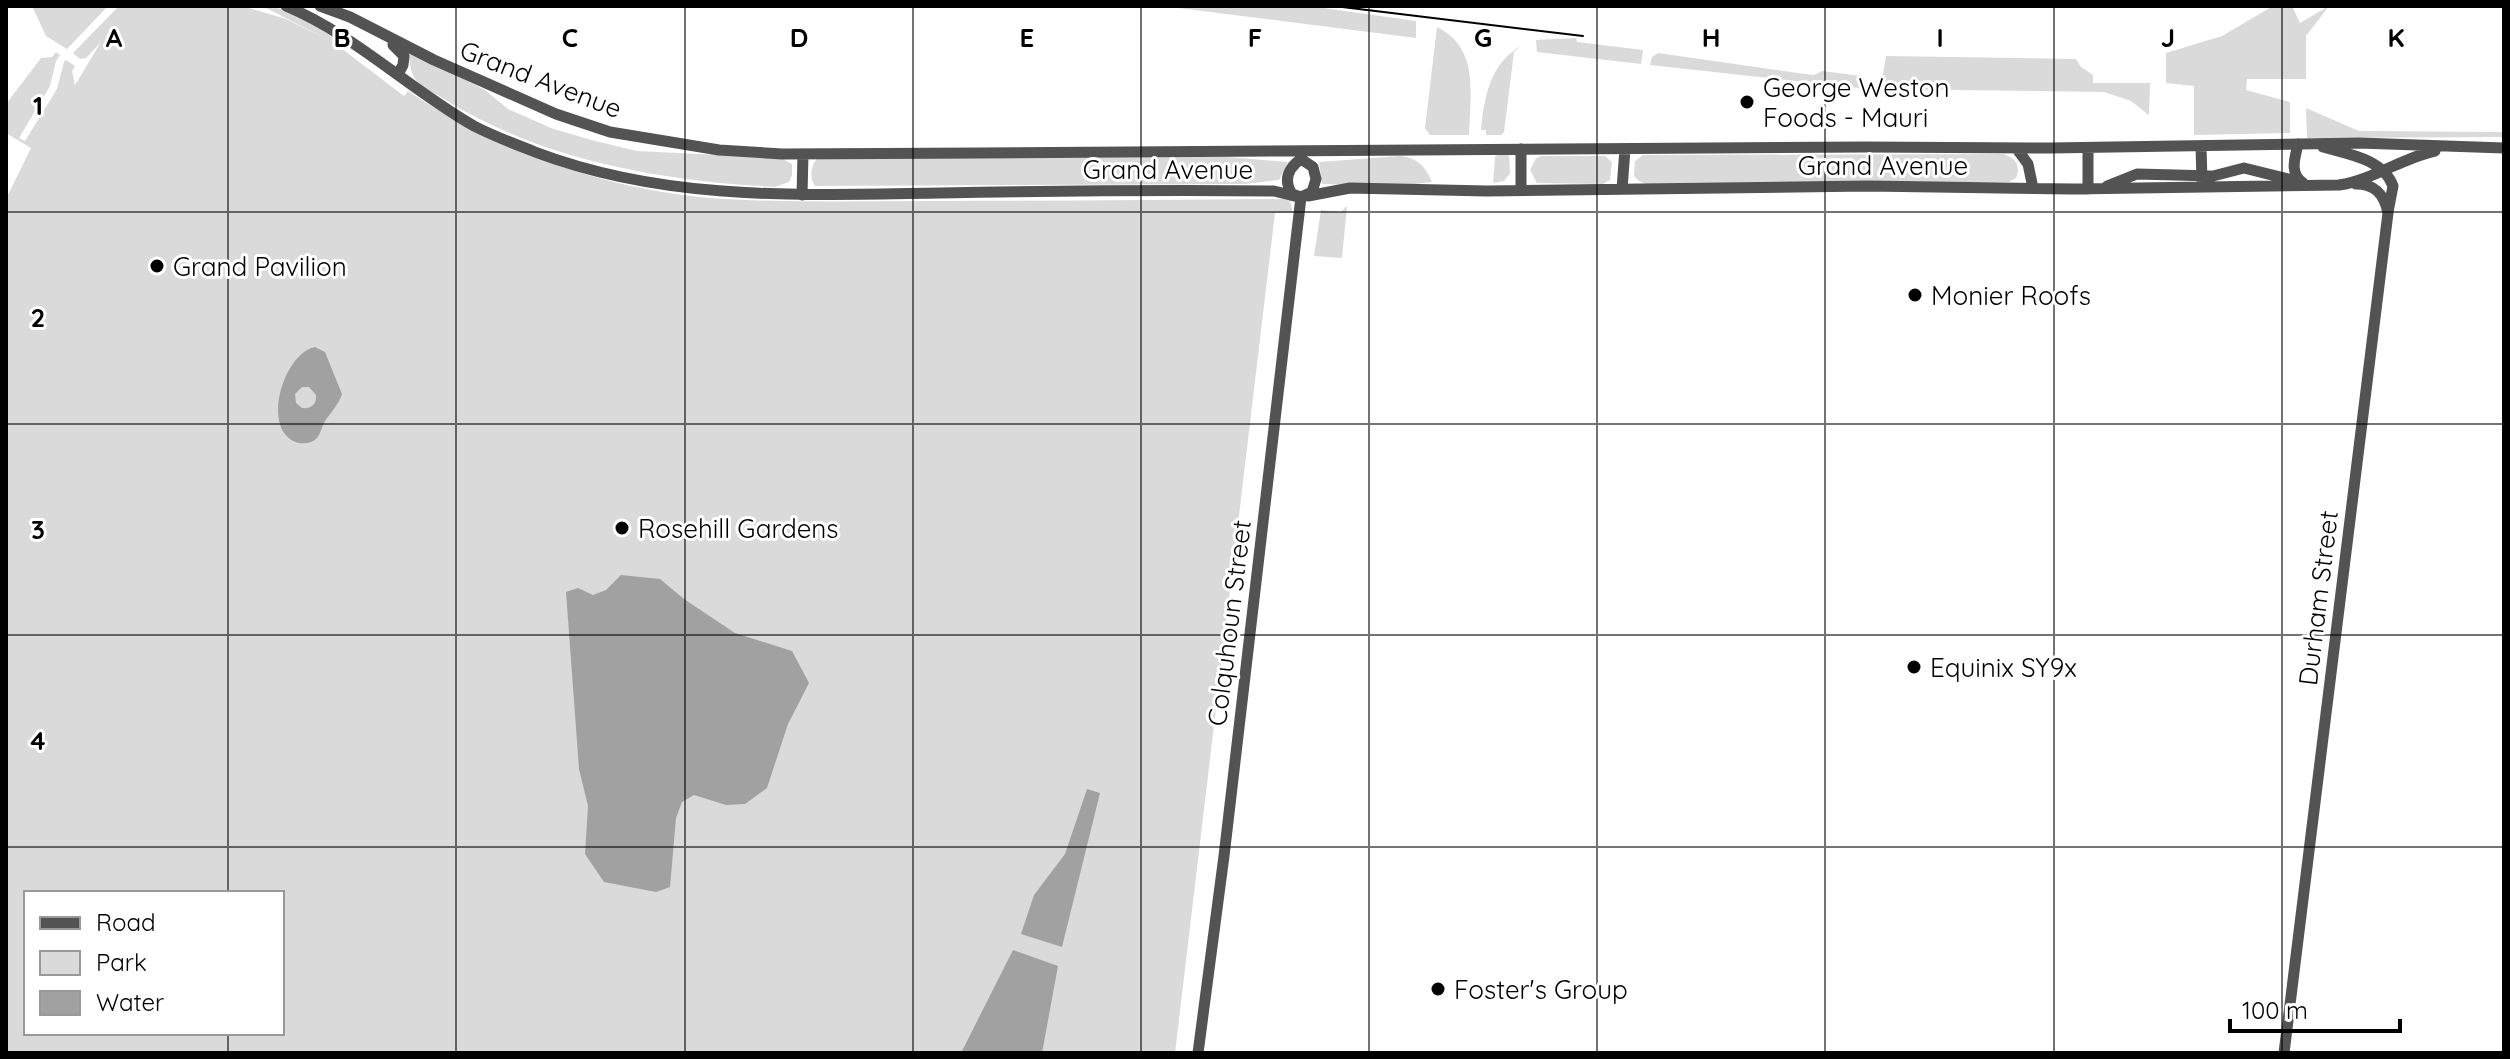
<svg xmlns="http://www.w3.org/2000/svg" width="2510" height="1059" viewBox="0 0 2510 1059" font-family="Quicksand,sans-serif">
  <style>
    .green { fill: #dadada; fill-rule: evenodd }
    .water { fill: #a1a1a1; fill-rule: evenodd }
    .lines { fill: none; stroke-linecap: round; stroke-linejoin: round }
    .minor { stroke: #535353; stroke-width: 11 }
    .tram { stroke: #000; stroke-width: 2 }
    .grid { fill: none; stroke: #000; stroke-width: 2; stroke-opacity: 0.55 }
    .poi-dot { fill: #000; stroke: #fff; stroke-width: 3 }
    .labels { text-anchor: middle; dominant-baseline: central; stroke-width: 6; stroke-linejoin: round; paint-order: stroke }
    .street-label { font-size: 26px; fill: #000; stroke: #fff }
    .poi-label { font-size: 26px; fill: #000; stroke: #fff; text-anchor: start }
    .grid-label { font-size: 26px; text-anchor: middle; font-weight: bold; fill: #000; stroke: #fff; stroke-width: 6; stroke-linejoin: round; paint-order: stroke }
  </style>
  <rect width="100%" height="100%" fill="#fff"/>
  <path class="green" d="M 32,6 L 108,6 L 67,49 L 46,36 Z
    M 119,6 L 242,6 L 286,19 L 335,43 L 262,6 C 290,6 320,29 343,44 L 337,45 L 404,96 L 408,91 C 501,153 612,192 725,199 C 796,203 867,201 937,201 C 1053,201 1168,200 1283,199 L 1290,201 L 1293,213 L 1275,213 L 1175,1053 L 6,1053 L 6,199 L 31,148 L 6,133 L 6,104 L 41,58 L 52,57 L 56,52 L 60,55 L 56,61 L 50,86 L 19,138 L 25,141 L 57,89 L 64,62 L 66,60 L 75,66 L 72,71 L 75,85 L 101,42 L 86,58 L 80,59 L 73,53 ZM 26,893 L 282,893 L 282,1033 L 26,1033 Z
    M 1162,6 L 1309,6 L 1416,21 L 1416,38 Z
    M 2273,6 L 2292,6 L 2300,23 L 2329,6 L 2306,36 L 2306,79 L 2247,79 L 2246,90 L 2290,102 L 2290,133 L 2194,135 L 2194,86 L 2166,83 L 2166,53 L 2222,36 Z
    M 1437,27 C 1480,48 1470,95 1469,135 L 1430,135 L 1425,128 Z
    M 1576,38 L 1577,42 L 1643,50 L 1641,64 L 1537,52 L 1536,40 Z
    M 1521,46 L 1514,52 L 1504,132 L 1501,135 L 1486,135 L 1486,130 L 1481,130 C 1484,98 1490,63 1521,46 Z
    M 412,52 L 485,90 L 508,109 L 551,128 L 591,140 L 637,151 L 781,158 L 792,164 L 792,175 L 789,182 L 775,187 C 664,181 545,161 449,102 C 439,95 420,88 414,77 C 410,70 410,61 408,53 Z
    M 1658,53 L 1805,74 L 1814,75 L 1822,71 L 1861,76 L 1859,88 L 1650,65 L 1652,57 Z
    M 1886,56 L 2076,59 L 2081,67 L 2093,75 L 2093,83 L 2150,83 L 2149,115 L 2131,101 L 2104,92 L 1877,89 L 1882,80 Z
    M 2306,108 L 2359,131 L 2504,132 L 2504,137 L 2307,138 Z
    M 1498,154 L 1509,154 L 1510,173 L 1504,181 L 1493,183 L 1495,157 Z
    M 2004,154 C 2016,159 2021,165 2016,178 L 2009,182 L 1646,184 L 1639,181 L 1634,176 L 1635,161 L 1643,155 Z
    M 1400,156 C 1418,158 1425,166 1432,182 L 1398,186 L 1322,184 L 1319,162 Z
    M 1542,156 L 1605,156 L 1612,162 L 1610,180 L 1603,184 L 1537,183 L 1530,170 L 1536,158 Z
    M 1228,157 L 1288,162 L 1279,180 L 1245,184 L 815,186 C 809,178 811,164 818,158 Z
    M 1347,206 L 1342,258 L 1314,256 L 1321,210 L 1341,212 Z"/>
  <path class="water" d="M 315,347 L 325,352 L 342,394 C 339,404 331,412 325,421 C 322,426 321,433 317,438 C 312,443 306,444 299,443 C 259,433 283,353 315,347 ZM 309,387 L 316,395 C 317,404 311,409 302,408 L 296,403 L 295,394 L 302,387 Z
    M 621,575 L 660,579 L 684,599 L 735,633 L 792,651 L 809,683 L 788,724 L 767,788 L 745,804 L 726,805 L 694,795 L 682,802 L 676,818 L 670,887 L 656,892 L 604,882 L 585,854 L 588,806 L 579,769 L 566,592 L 578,588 L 593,595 L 606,590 Z
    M 1087,789 L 1100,793 L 1062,947 L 1021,934 L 1034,895 L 1065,854 Z
    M 1013,950 L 1058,966 L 1042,1053 L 961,1053 Z"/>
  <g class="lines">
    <path class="minor" d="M 286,6 C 355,35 409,89 474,126 C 493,136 515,144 535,152 C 667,202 803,195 941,193 C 1052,191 1163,190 1274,191 L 1294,196
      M 320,6 L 350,17 L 434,60 L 556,114 L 610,132 L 719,150 L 782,154 L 980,153 L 1865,147 L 2050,148 L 2359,143 L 2504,148
      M 393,45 L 404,56 L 403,65 L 398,74
      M 2298,144 C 2295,158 2289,173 2303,183
      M 2201,146 L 2202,181
      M 2323,147 C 2348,154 2383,159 2393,186 L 2388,212
      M 2088,148 L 2088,189
      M 2017,149 L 2028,164 L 2033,188
      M 1301,159 L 1313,167 L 1316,179 L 1312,192 L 1301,197 L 1292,194 C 1283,180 1288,168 1301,159 Z
      M 2107,186 L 2137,174 L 2213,176 L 2244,168 L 2296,181
      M 1622,189 L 1625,149
      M 1521,190 L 1521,149
      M 802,195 L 803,154
      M 1308,196 L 1350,188 L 1487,191 L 1868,186 L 2072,189 L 2339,185 C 2373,180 2402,158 2435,151
      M 1198,1053 L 1224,856 L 1301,197
      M 2284,1053 L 2388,213 C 2384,194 2375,184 2356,184"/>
    <path class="tram" d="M 1334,6 L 1583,36"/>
  </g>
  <path class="grid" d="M 228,6 L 228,893M 456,6 L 456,1053M 685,6 L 685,1053M 913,6 L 913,1053M 1141,6 L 1141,1053M 1369,6 L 1369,1053M 1597,6 L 1597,1053M 1825,6 L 1825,1053M 2054,6 L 2054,1053M 2282,6 L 2282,1053M 6,212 L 2504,212M 6,424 L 2504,424M 6,635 L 2504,635M 6,847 L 2504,847M 228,1033 L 228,1053"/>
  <g class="poi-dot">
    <circle cx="1747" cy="102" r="8"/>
    <circle cx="157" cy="266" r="8"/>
    <circle cx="1915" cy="295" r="8"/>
    <circle cx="622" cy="528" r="8"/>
    <circle cx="1914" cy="667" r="8"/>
    <circle cx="1438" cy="989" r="8"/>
  </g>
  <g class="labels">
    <g class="street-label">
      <text transform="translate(541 79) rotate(21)">Grand Avenue</text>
      <text x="1883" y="165">Grand Avenue</text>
      <text x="1168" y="169">Grand Avenue</text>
      <text transform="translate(2318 598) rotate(-83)">Durham Street</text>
      <text transform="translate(1229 623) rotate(-83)">Colquhoun Street</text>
    </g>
    <g class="poi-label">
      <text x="1763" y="87">George Weston<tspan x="1763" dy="30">Foods - Mauri</tspan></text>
      <text x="173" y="266">Grand Pavilion</text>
      <text x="1931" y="295">Monier Roofs</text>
      <text x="638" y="528">Rosehill Gardens</text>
      <text x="1930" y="667">Equinix SY9x</text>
      <text x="1454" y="989">Foster's Group</text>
    </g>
  </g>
  <g class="grid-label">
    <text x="114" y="47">A</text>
    <text x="342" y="47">B</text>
    <text x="570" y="47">C</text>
    <text x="799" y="47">D</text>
    <text x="1027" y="47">E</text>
    <text x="1255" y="47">F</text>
    <text x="1483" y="47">G</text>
    <text x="1711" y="47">H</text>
    <text x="1940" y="47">I</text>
    <text x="2168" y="47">J</text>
    <text x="2396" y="47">K</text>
    <text x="38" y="115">1</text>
    <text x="38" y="327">2</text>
    <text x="38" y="539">3</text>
    <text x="38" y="750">4</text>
  </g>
  <rect width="2510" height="1059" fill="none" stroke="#000000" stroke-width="16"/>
  <rect x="24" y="891" width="260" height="144" fill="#ffffff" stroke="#999999" stroke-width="2"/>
  <rect x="40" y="917" width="40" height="12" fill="#535353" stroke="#999999" stroke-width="2"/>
  <text x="96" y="931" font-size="24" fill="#000000">Road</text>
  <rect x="40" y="951" width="40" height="24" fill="#dadada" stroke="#999999" stroke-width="2"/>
  <text x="96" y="971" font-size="24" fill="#000000">Park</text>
  <rect x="40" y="991" width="40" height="24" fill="#a1a1a1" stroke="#999999" stroke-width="2"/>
  <text x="96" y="1011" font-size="24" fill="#000000">Water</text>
  <path d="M2230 1019v12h170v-12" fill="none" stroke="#000000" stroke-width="4"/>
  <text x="2242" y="1019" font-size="24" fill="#000000" stroke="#ffffff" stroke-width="6" paint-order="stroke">100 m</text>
</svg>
